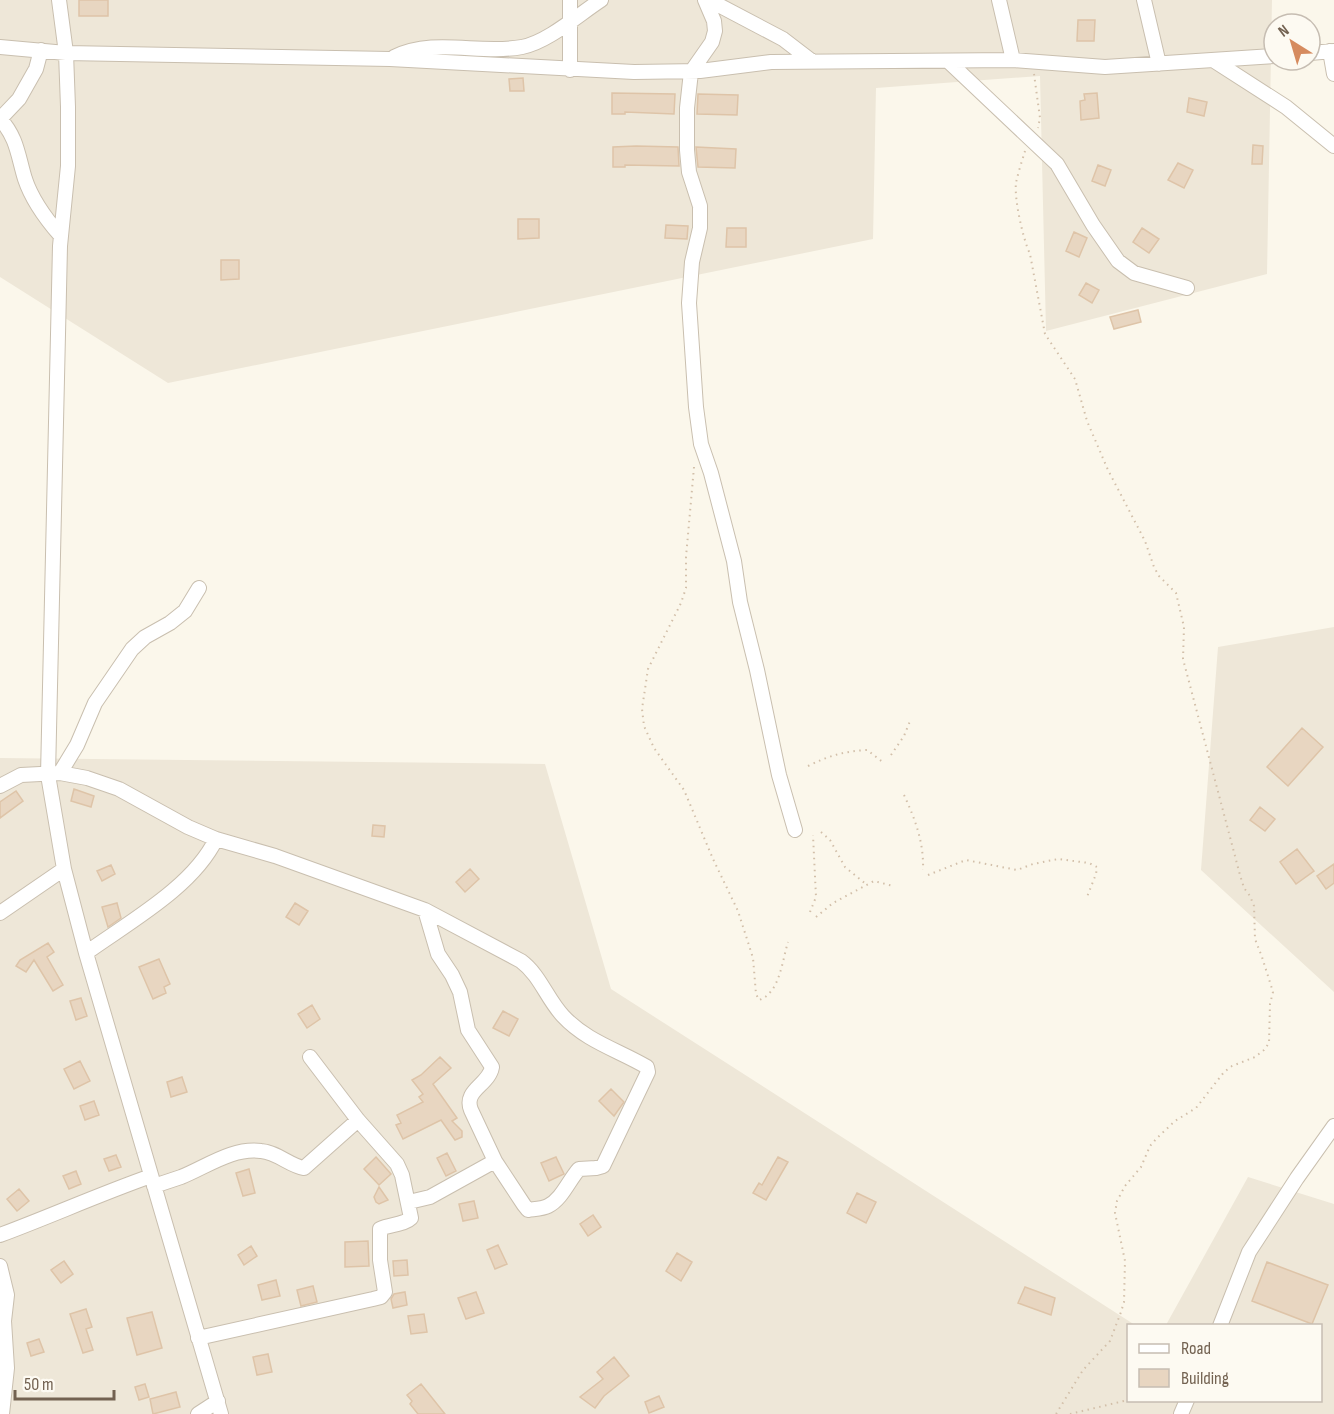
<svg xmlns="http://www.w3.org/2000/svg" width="1334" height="1414" viewBox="0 0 1334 1414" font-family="'Sofia Sans Condensed',sans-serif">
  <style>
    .residential { fill: #eee7d8 }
    .building { fill: #e8d6c1; stroke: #dec4a8; stroke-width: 1.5 }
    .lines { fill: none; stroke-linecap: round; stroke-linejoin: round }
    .minor-casing { stroke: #c9bfaf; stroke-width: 16 }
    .path { stroke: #d2bfa9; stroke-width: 2; stroke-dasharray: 1.5 4.5; stroke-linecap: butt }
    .minor { stroke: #fff; stroke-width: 14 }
  </style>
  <rect width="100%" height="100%" fill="#fbf7eb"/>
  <path class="residential" d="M 0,0 L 1272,0 L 1267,274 L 1046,331 L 1040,76 L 876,88 L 873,239 L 168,383 L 0,277 Z
    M 1334,627 L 1334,992 L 1201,870 L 1218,647 Z
    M 0,758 L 545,764 L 611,989 L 1135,1325 L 1128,1326 L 1128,1400 L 1320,1400 L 1320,1326 L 1166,1325 L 1248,1177 L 1334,1204 L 1334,1414 L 0,1414 Z"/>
  <path class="building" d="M 79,0 L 108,0 L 108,16 L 79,16 Z
    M 1078,20 L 1095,20 L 1094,41 L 1077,41 Z
    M 523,78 L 524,91 L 510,91 L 509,79 Z
    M 612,93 L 675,94 L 674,114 L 625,112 L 625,114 L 612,114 Z
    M 1097,93 L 1099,118 L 1081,120 L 1080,101 L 1085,100 L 1084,94 Z
    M 698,94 L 738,95 L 737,115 L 697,114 Z
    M 1189,98 L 1207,102 L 1204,116 L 1187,112 Z
    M 1253,145 L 1263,146 L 1262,164 L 1252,164 Z
    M 636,146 L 678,147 L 679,166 L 625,165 L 625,167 L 613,167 L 613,147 Z
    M 696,147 L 736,149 L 735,168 L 698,167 Z
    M 1178,163 L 1193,170 L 1184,188 L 1168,180 Z
    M 1098,165 L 1111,170 L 1105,186 L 1092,181 Z
    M 518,219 L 539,219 L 539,238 L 518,239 Z
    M 666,225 L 688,226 L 687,239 L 665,238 Z
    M 727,228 L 746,228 L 746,247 L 726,247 Z
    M 1142,228 L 1159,239 L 1149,253 L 1133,242 Z
    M 1074,232 L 1087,238 L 1079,257 L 1066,251 Z
    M 221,260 L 239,260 L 239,279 L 221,280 Z
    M 1086,283 L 1099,290 L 1092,303 L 1079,295 Z
    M 1138,310 L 1141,322 L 1114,329 L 1110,317 Z
    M 1302,728 L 1323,747 L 1288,786 L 1267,767 Z
    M 74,789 L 94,796 L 91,807 L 71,801 Z
    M 16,791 L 23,801 L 0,818 L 0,802 Z
    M 1260,807 L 1275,819 L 1265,831 L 1250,820 Z
    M 373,825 L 385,826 L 384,837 L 372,836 Z
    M 1297,849 L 1314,871 L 1296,884 L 1280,862 Z
    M 1334,864 L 1334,883 L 1326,889 L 1317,876 Z
    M 111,865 L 115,874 L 102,881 L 97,871 Z
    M 470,869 L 479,879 L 465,892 L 456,882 Z
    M 117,903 L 121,918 L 108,927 L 102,907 Z
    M 295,903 L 308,911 L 299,925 L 286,917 Z
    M 48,943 L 54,952 L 47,957 L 63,985 L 53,991 L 34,960 L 26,972 L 16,966 L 20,960 Z
    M 159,959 L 170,984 L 164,987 L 166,993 L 153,999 L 139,967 Z
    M 81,998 L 87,1016 L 76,1020 L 70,1001 Z
    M 312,1005 L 320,1019 L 307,1028 L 298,1014 Z
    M 503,1011 L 518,1019 L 509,1036 L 493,1028 Z
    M 440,1057 L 451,1068 L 433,1084 L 457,1118 L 452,1121 L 462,1131 L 462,1137 L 455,1140 L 441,1120 L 403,1139 L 396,1125 L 401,1123 L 397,1115 L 423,1102 L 419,1097 L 423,1094 L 412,1080 L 421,1075 Z
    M 80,1061 L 90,1081 L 74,1089 L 64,1069 Z
    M 182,1077 L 187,1092 L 171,1097 L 167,1082 Z
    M 611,1089 L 624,1102 L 614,1116 L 599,1101 Z
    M 94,1101 L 99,1115 L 85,1120 L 80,1106 Z
    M 447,1153 L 456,1171 L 446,1176 L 437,1158 Z
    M 116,1155 L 121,1167 L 109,1171 L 104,1159 Z
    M 376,1157 L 391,1174 L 379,1185 L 364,1169 Z
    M 556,1157 L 564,1174 L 549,1181 L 541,1163 Z
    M 778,1157 L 788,1162 L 766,1200 L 753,1193 L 759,1183 L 762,1185 Z
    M 249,1169 L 255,1193 L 243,1196 L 236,1173 Z
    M 76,1171 L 81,1184 L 69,1189 L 63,1176 Z
    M 379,1187 L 388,1200 L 379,1204 L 376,1202 L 374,1197 Z
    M 19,1189 L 29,1201 L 17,1211 L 7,1199 Z
    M 857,1193 L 876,1202 L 866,1223 L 847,1213 Z
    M 474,1201 L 478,1218 L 463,1221 L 459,1204 Z
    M 593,1215 L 601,1227 L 588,1236 L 580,1224 Z
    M 368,1241 L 369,1266 L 345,1267 L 345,1242 Z
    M 498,1245 L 507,1264 L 495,1269 L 487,1250 Z
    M 251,1246 L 257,1256 L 244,1265 L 238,1255 Z
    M 677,1253 L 692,1262 L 681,1281 L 666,1271 Z
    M 407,1260 L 408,1275 L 394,1276 L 393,1261 Z
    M 64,1261 L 73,1274 L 61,1283 L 51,1270 Z
    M 1267,1262 L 1328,1285 L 1312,1324 L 1252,1301 Z
    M 276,1280 L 280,1296 L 262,1300 L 258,1285 Z
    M 313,1286 L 317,1302 L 301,1306 L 297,1290 Z
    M 1025,1287 L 1055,1298 L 1051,1315 L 1018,1303 Z
    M 405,1292 L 407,1305 L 393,1308 L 391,1299 L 394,1294 Z
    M 476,1292 L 484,1313 L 466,1319 L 458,1298 Z
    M 86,1309 L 92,1327 L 86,1329 L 93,1350 L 83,1353 L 70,1314 Z
    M 152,1312 L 162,1348 L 137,1355 L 127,1318 Z
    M 424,1314 L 427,1332 L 411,1334 L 408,1316 Z
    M 39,1339 L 44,1352 L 31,1356 L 27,1343 Z
    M 268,1354 L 272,1372 L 257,1375 L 253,1357 Z
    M 614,1357 L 629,1376 L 604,1396 L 595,1408 L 580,1397 L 603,1379 L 597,1372 Z
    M 145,1384 L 149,1397 L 139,1400 L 135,1387 Z
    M 421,1384 L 445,1414 L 418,1414 L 410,1404 L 412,1401 L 407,1395 Z
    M 176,1392 L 180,1407 L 153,1414 L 150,1399 Z
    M 659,1396 L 664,1407 L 649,1413 L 645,1402 Z"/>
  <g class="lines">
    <defs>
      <path id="minor" d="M 59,0 L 66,53 L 68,107 L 68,166 L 60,246 L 48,775 L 64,869 L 86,953 L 221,1414
        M 705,0 L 714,21 L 715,31 L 712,42 L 691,72 L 687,108 L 687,150 L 689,172 L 700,206 L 700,228 L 692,262 L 689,303 L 696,407 L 701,444 L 711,473 L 734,561 L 740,602 L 757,670 L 779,775 L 795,830
        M 709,0 L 783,39 L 813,62
        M 999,0 L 1013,60
        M 1144,0 L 1159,64
        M 0,47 L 66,53 L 390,59 L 634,72 L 700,71 L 771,62 L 1013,60 L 1105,67 L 1274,56
        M 1330,51 L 1334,74
        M 1310,53 L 1334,51
        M 394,57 C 435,37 479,55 522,47 C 548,42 578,15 601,0
        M 1213,60 L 1286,107 L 1334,146
        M 949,62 L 1057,164 L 1093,225 L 1118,261 L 1134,273 L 1187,288
        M 570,70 L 570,0
        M 0,119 C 17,137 18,156 25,179 C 32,200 46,219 60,235
        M 0,119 L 19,99 L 36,69 L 41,50
        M 60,773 L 77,745 L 95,703 L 132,649 L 145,637 L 170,623 L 185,611 L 199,588
        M 0,786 L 21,775 L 60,773 L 87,778 L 119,789 L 188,827 L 216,839 L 275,856 L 425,910 L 521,961 C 540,975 547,999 563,1016 C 586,1041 618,1050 647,1067 L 648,1072 L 603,1166 L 596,1168 L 579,1169 C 569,1180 562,1199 548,1206 C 542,1209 534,1209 528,1210 L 524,1205 L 495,1161 L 471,1110 C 463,1090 489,1085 492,1067 L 468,1030 L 460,992 L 452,975 L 438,954 L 425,910
        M 0,913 L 64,869
        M 86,953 C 129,922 193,887 216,839
        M 154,1186 C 163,1183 172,1180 181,1177 C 206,1167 233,1147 261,1151 C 277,1152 290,1166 304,1168 L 358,1120
        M 409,1202 L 430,1197 L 495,1161
        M 0,1235 C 51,1216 100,1194 151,1176
        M 0,1266 L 7,1295 L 4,1321 L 7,1368 L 2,1414
        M 1220,1326 L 1249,1252 L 1297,1178 L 1334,1126
        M 198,1338 L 373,1299 L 381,1297 L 385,1292 L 380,1260 L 380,1229 C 390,1224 404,1225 411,1218 L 402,1175 L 397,1164 L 358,1120 L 310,1057
        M 198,1414 L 218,1401
        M 1181,1414 L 1187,1400"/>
    </defs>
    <use href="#minor" class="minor-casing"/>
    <path class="path" d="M 1034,74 L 1040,118 L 1038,128
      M 1025,151 C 1022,161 1018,173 1016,183 C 1014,199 1023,239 1030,254 L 1045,334 L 1075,379 L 1087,421 L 1108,470 L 1145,541 L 1154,567 L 1159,576 L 1176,593 L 1184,627 L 1183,659 L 1240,875 L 1244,888 L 1250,896 L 1254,906 L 1255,939 L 1262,957 L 1273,992 L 1270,1004 L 1269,1043 L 1264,1050 L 1255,1057 L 1232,1066 L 1224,1072 L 1196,1108 L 1175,1121 L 1157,1138 L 1150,1146 L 1141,1167 L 1125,1186 L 1117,1201 L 1115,1213 L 1125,1261 L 1124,1302 L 1121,1312 L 1110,1341 L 1083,1370 L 1056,1414
      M 694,467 L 686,557 L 686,588 L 681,603 L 648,669 L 642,709 L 644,726 L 654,748 L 684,790 L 713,859 L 738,911 L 753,958 L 756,994 L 759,1000 C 780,993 782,961 788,942
      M 891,755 L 904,736 L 910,721
      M 808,766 C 828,756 845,751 867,750 L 884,763
      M 904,795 C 915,819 924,842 923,870
      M 821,832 L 830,840 L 845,867 L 867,885
      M 928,875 L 966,860 L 1017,870 L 1033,864 L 1058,859 L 1089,863 L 1097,867 L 1096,874 L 1087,897
      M 810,912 L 816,897 L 813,835
      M 816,917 L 833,903 L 874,881 L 893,886
      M 1070,1414 L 1128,1400"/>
    <use href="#minor" class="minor"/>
  </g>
  <rect x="1127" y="1324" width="195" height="78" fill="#fdfaf2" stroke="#c6bdb2" stroke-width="1.5"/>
  <rect x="1139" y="1344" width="30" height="9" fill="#ffffff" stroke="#c6bdb2" stroke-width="1.5"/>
  <text x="1181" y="1354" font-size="18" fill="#736251">Road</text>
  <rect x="1139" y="1369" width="30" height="18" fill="#e8d6c1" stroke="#c6bdb2" stroke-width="1.5"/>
  <text x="1181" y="1384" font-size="18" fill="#736251">Building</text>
  <g transform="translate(1292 42) rotate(323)"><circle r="28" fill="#fdfaf2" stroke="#c6bdb2" stroke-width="1.5"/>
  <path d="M0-4.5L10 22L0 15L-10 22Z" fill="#d68b5f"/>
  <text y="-9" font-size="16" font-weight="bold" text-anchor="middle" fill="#736251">N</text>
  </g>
  <path d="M15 1390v9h99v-9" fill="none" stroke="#736251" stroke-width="3"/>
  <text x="24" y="1390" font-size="18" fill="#736251" stroke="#fdfaf2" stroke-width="4.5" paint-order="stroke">50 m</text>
</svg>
